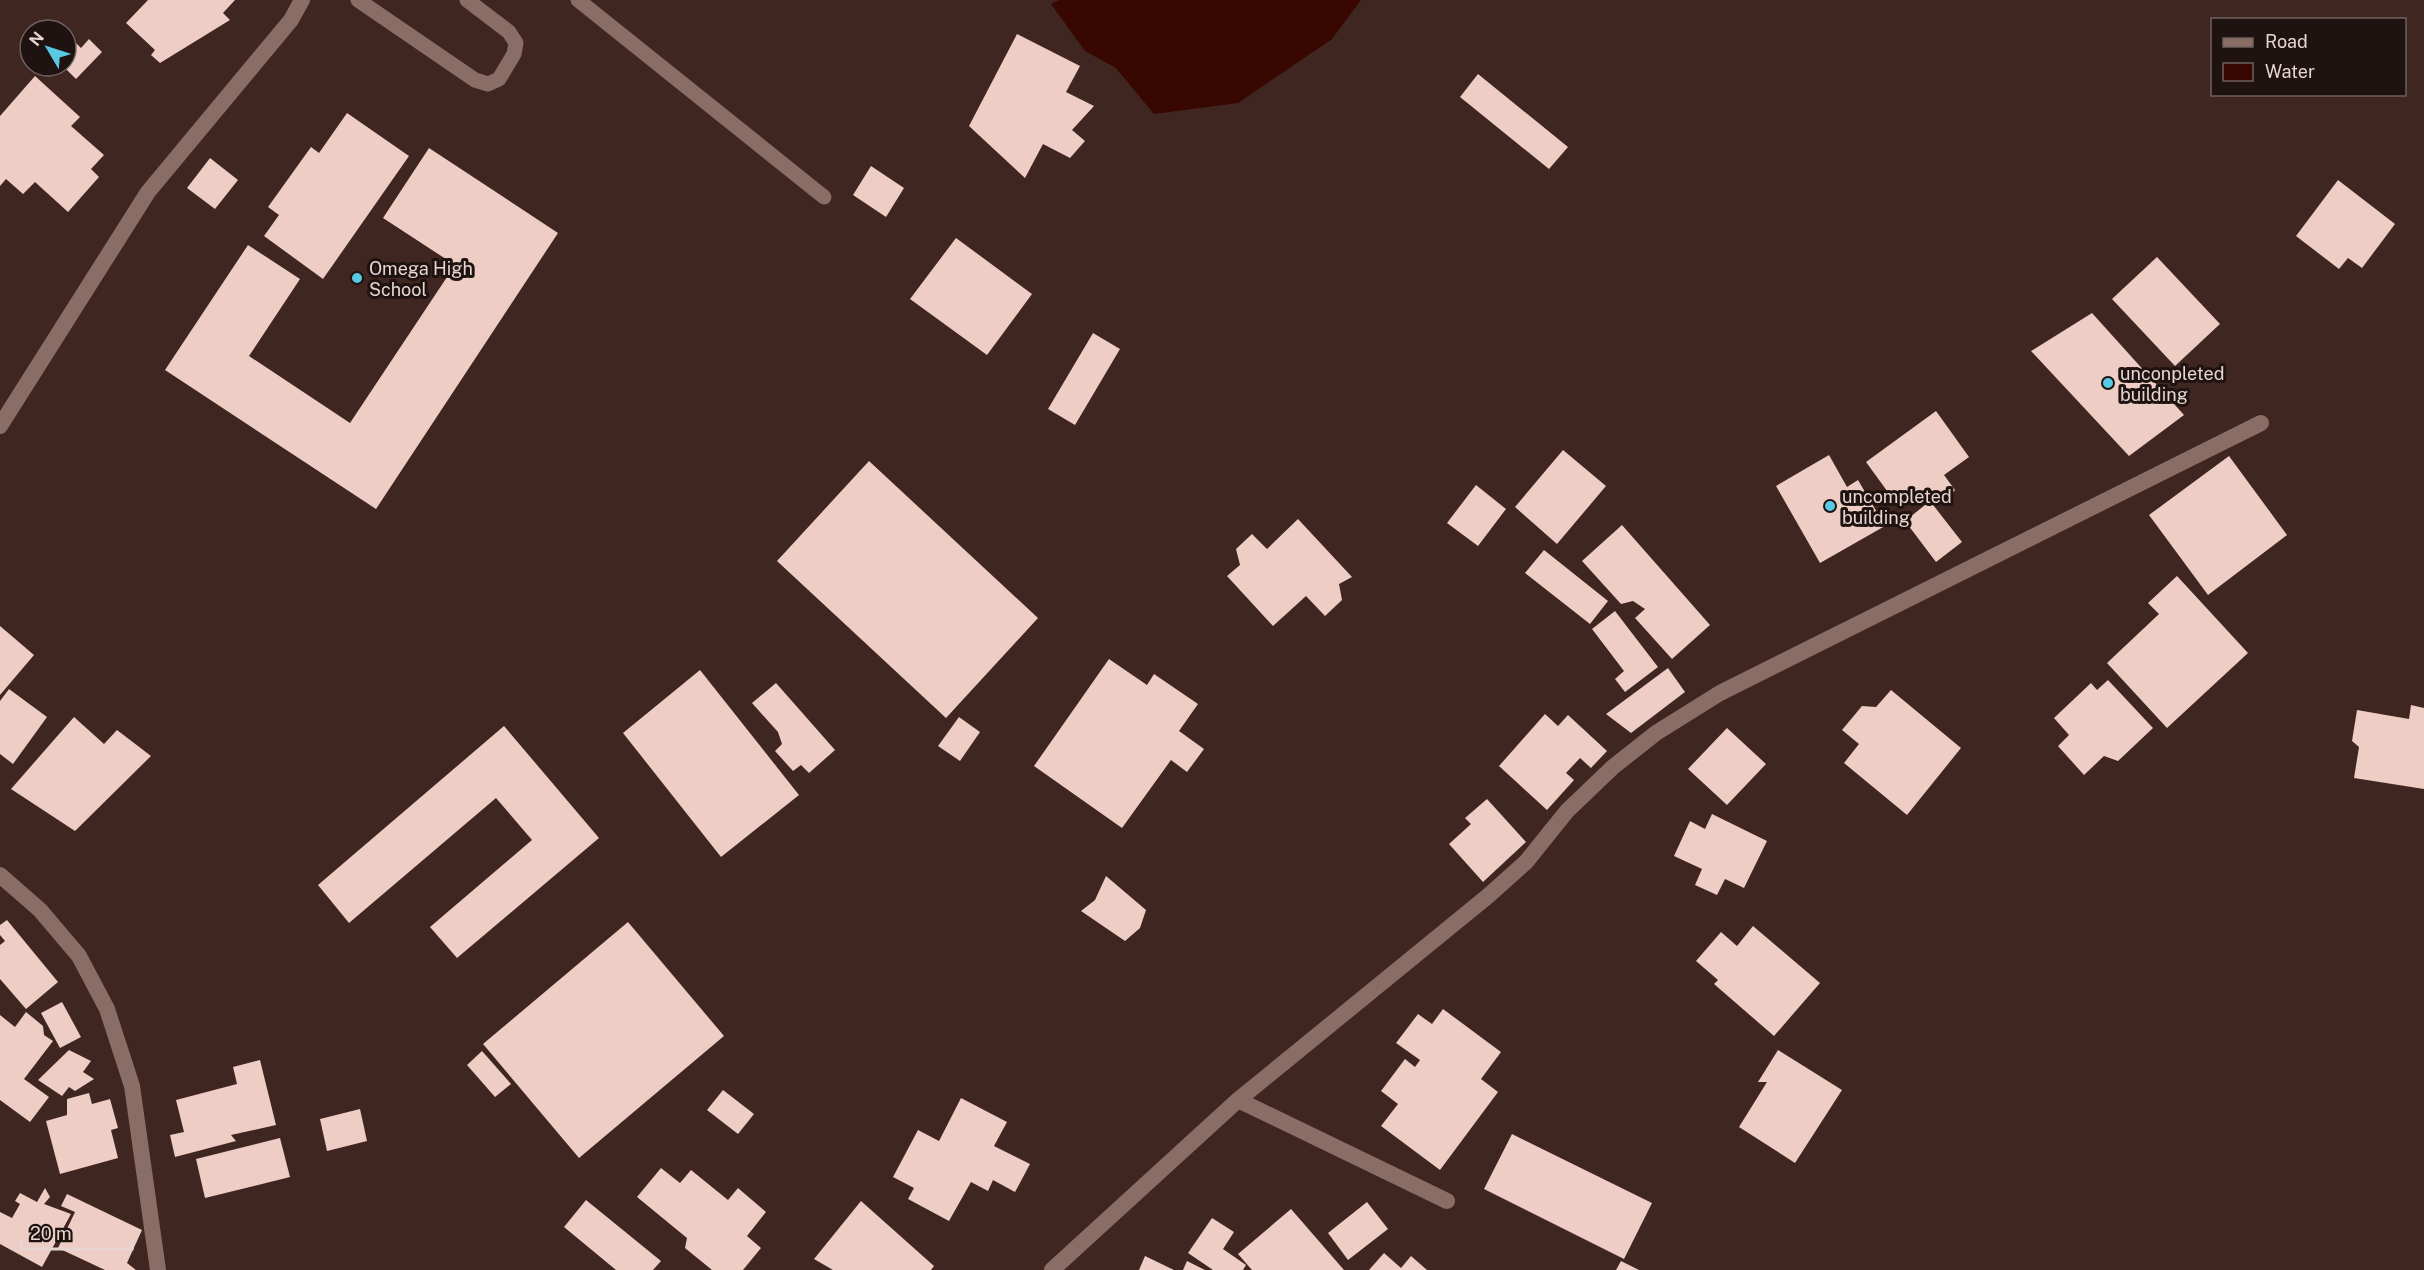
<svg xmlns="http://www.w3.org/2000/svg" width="2424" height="1270" viewBox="0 0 2424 1270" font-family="'Public Sans',sans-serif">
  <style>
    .water { fill: #380700 }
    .building { fill: #eecdc4 }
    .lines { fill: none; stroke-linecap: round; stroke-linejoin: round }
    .service { stroke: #8a6d65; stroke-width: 15 }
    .minor { stroke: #8a6d65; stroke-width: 16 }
    .poi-dot { fill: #58c9e3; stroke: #1e1310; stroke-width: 2 }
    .labels { text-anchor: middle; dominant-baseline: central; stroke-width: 6; stroke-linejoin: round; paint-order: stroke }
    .poi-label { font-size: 18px; fill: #e6d5d1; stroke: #1e1310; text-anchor: start }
  </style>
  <rect width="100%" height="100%" fill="#3f2620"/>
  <path class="water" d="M 1059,0 L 1361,0 L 1332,39 L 1238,103 L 1154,114 L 1116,68 L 1085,51 L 1051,4 Z"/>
  <path class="building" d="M 148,0 L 235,0 L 223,13 L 230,20 L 160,63 L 151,55 L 155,50 L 126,23 Z
    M 1017,34 L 1080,66 L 1066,92 L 1094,106 L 1072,130 L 1085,141 L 1070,158 L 1043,144 L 1025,178 L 969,126 Z
    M 89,39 L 102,52 L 76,79 L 63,66 L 66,66 L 68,59 L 66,51 L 74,41 L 81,48 Z
    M 1478,74 L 1568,147 L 1549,169 L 1460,97 Z
    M 35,76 L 80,117 L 71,126 L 104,155 L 91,169 L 99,177 L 68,212 L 35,182 L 23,194 L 6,179 L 0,186 L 0,116 Z
    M 347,113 L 409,156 L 323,279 L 264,236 L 279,215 L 268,207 L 311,147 L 319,153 Z
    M 429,148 L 558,233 L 376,509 L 165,370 L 248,245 L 300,279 L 249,356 L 350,423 L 455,265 L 383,218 Z
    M 210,158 L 238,180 L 215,209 L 187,188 Z
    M 871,166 L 904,188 L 886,217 L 853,195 Z
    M 2338,180 L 2395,224 L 2362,268 L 2348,258 L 2339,269 L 2296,236 Z
    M 956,238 L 1032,294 L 987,355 L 910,299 Z
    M 2157,257 L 2220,324 L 2175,366 L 2112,299 Z
    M 2092,313 L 2184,415 L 2129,456 L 2031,351 Z
    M 1093,333 L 1120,349 L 1075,425 L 1048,409 Z
    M 1936,411 L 1969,457 L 1944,475 L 1955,490 L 1944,504 L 1929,493 L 1898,506 L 1866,462 Z
    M 1563,450 L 1606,486 L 1557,544 L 1515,507 Z
    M 1829,455 L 1847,487 L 1858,480 L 1885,526 L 1820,563 L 1776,486 Z
    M 2229,456 L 2287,535 L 2208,595 L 2149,515 Z
    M 869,461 L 1038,618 L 946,718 L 777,561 Z
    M 1476,485 L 1506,509 L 1478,546 L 1447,523 Z
    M 1930,501 L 1962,542 L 1936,562 L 1905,521 Z
    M 1298,519 L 1352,577 L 1339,584 L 1342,600 L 1325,616 L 1306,596 L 1273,626 L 1227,576 L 1240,565 L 1236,549 L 1252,534 L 1267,549 Z
    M 1622,525 L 1710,625 L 1672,659 L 1635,618 L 1645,609 L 1633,601 L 1621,604 L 1582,561 Z
    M 1544,550 L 1608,601 L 1590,624 L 1525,573 Z
    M 2177,576 L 2248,653 L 2167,728 L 2107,663 L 2159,614 L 2148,603 Z
    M 1615,611 L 1658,667 L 1625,692 L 1615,679 L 1624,671 L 1592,629 Z
    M 0,626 L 34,655 L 0,695 Z
    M 1109,659 L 1147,685 L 1154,674 L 1198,704 L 1179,731 L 1204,749 L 1187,772 L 1171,760 L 1122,828 L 1034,766 Z
    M 1668,668 L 1685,692 L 1631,733 L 1606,714 Z
    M 700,670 L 799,795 L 721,857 L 623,733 Z
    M 2108,680 L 2153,728 L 2118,761 L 2104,756 L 2084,775 L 2058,746 L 2069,735 L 2054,718 L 2091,683 L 2097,690 Z
    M 776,683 L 835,750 L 809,773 L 801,765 L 793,771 L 775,751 L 782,744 L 778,732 L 752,703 Z
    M 9,689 L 47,717 L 13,764 L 0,754 L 0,701 Z
    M 1891,690 L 1961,748 L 1907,815 L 1844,763 L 1859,744 L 1842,730 L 1862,706 L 1876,707 Z
    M 2411,705 L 2424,708 L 2424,789 L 2354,778 L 2359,747 L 2352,741 L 2357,710 L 2409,719 Z
    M 1545,714 L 1558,726 L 1568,715 L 1607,751 L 1591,768 L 1580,758 L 1566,773 L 1574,780 L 1547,810 L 1499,766 Z
    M 74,717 L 104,744 L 117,730 L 151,756 L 75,831 L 11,789 Z
    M 959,717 L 980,732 L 960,761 L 938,746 Z
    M 504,726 L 599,838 L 457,958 L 430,927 L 532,840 L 496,798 L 349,923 L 318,885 Z
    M 1727,728 L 1766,764 L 1727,805 L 1688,769 Z
    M 1487,799 L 1526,842 L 1483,882 L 1449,844 L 1471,824 L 1465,818 Z
    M 1712,814 L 1767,841 L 1744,888 L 1725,879 L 1717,895 L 1695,885 L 1702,869 L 1674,856 L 1690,821 L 1705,829 Z
    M 1106,876 L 1146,910 L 1140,928 L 1125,941 L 1081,911 L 1095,900 Z
    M 7,920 L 58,982 L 26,1009 L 0,979 L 0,945 L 5,941 L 0,935 L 0,925 Z
    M 628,922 L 724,1036 L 579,1158 L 483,1044 Z
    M 1753,926 L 1820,983 L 1774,1036 L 1714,984 L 1718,980 L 1696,961 L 1721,932 L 1737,946 Z
    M 62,1002 L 81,1037 L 60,1048 L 41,1013 Z
    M 1443,1009 L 1501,1052 L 1481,1079 L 1498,1092 L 1440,1170 L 1381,1126 L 1398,1104 L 1381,1091 L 1405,1059 L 1415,1067 L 1420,1060 L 1396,1043 L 1418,1014 L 1432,1024 Z
    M 26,1012 L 43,1026 L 44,1035 L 53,1041 L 24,1079 L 49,1097 L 30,1122 L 0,1100 L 0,1015 L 15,1027 Z
    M 69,1050 L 91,1061 L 83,1072 L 94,1079 L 75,1091 L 69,1087 L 62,1096 L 38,1080 Z
    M 1778,1050 L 1842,1090 L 1795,1163 L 1739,1127 L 1767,1082 L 1758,1082 Z
    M 482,1051 L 511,1084 L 495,1097 L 467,1065 Z
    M 260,1060 L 276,1125 L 231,1135 L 236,1141 L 175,1157 L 170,1135 L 184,1132 L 176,1100 L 237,1084 L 233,1067 Z
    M 723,1090 L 754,1114 L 738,1134 L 707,1110 Z
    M 89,1093 L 92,1104 L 110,1099 L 118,1128 L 111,1130 L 118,1158 L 60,1174 L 46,1121 L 67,1115 L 67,1099 Z
    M 961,1098 L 1007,1122 L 994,1146 L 1030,1164 L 1015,1192 L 993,1180 L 988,1191 L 971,1182 L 949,1221 L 908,1199 L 914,1188 L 893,1177 L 918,1130 L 939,1141 Z
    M 360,1109 L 367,1141 L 327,1151 L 320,1119 Z
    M 1512,1134 L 1652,1203 L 1624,1259 L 1484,1189 Z
    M 280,1138 L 290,1177 L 205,1198 L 196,1159 Z
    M 661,1168 L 680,1183 L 691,1170 L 728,1200 L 738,1188 L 766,1212 L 747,1236 L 761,1248 L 743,1270 L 712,1270 L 685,1248 L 687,1238 L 637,1197 Z
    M 45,1188 L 50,1197 L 44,1204 L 71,1214 L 42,1267 L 0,1244 L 0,1212 L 12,1218 L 20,1204 L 15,1201 L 20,1193 L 37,1202 Z
    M 67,1194 L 142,1230 L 127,1263 L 136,1270 L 105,1270 L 58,1248 L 75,1212 L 61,1206 Z
    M 586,1200 L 661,1261 L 653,1270 L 616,1270 L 564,1227 Z
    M 861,1201 L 934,1266 L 931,1270 L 833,1270 L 814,1259 Z
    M 1367,1202 L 1388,1229 L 1348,1260 L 1328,1233 Z
    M 1291,1209 L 1344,1270 L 1252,1270 L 1238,1254 Z
    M 1212,1218 L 1234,1232 L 1223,1249 L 1246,1265 L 1243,1270 L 1213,1270 L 1188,1253 Z
    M 1384,1253 L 1401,1268 L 1411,1256 L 1427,1270 L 1369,1270 Z
    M 1145,1256 L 1174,1270 L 1139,1270 Z
    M 1187,1261 L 1205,1270 L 1183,1270 Z
    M 1621,1261 L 1639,1270 L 1616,1270 Z"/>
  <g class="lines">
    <path class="service" d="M 358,0 L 475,80 L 488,84 L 499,79 L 514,54 L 516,43 L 509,32 L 467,0
      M 578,0 L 824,197"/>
    <path class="minor" d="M 0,426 L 148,192 L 291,20 L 302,0
      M 0,875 L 40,910 L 79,956 L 107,1009 L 132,1086 L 158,1270
      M 1238,1100 L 1447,1201
      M 1052,1270 L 1238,1100 L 1488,896 L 1526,862 L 1567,811 L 1613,767 L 1656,733 L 1720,693 L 2261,423"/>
  </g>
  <g class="poi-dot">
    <circle cx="357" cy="278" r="6"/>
    <circle cx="2108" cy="383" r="6"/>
    <circle cx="1830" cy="506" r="6"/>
  </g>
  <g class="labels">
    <g class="poi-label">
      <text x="369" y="268">Omega High<tspan x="369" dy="21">School</tspan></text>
      <text x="2120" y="373">unconpleted<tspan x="2120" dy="21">building</tspan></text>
      <text x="1842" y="496">uncompleted<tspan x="1842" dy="21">building</tspan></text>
    </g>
  </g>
  <rect x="2211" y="18" width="195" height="78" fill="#1e1310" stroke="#6e615d" stroke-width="1.5"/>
  <rect x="2223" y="38" width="30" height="9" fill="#8a6d65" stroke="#6e615d" stroke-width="1.5"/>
  <text x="2265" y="48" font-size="18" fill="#e6d5d1">Road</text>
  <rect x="2223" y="63" width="30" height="18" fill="#380700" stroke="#6e615d" stroke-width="1.5"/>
  <text x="2265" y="78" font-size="18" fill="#e6d5d1">Water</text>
  <g transform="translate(48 48) rotate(309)"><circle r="28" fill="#1e1310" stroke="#6e615d" stroke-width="1.5"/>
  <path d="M0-4.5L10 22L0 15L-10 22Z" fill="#58c9e3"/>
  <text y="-9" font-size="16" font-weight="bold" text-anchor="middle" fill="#e6d5d1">N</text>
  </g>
  <path d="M21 1240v9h111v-9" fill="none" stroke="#e6d5d1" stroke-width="3"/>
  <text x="30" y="1240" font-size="18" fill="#e6d5d1" stroke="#1e1310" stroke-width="4.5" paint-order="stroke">20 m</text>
</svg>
